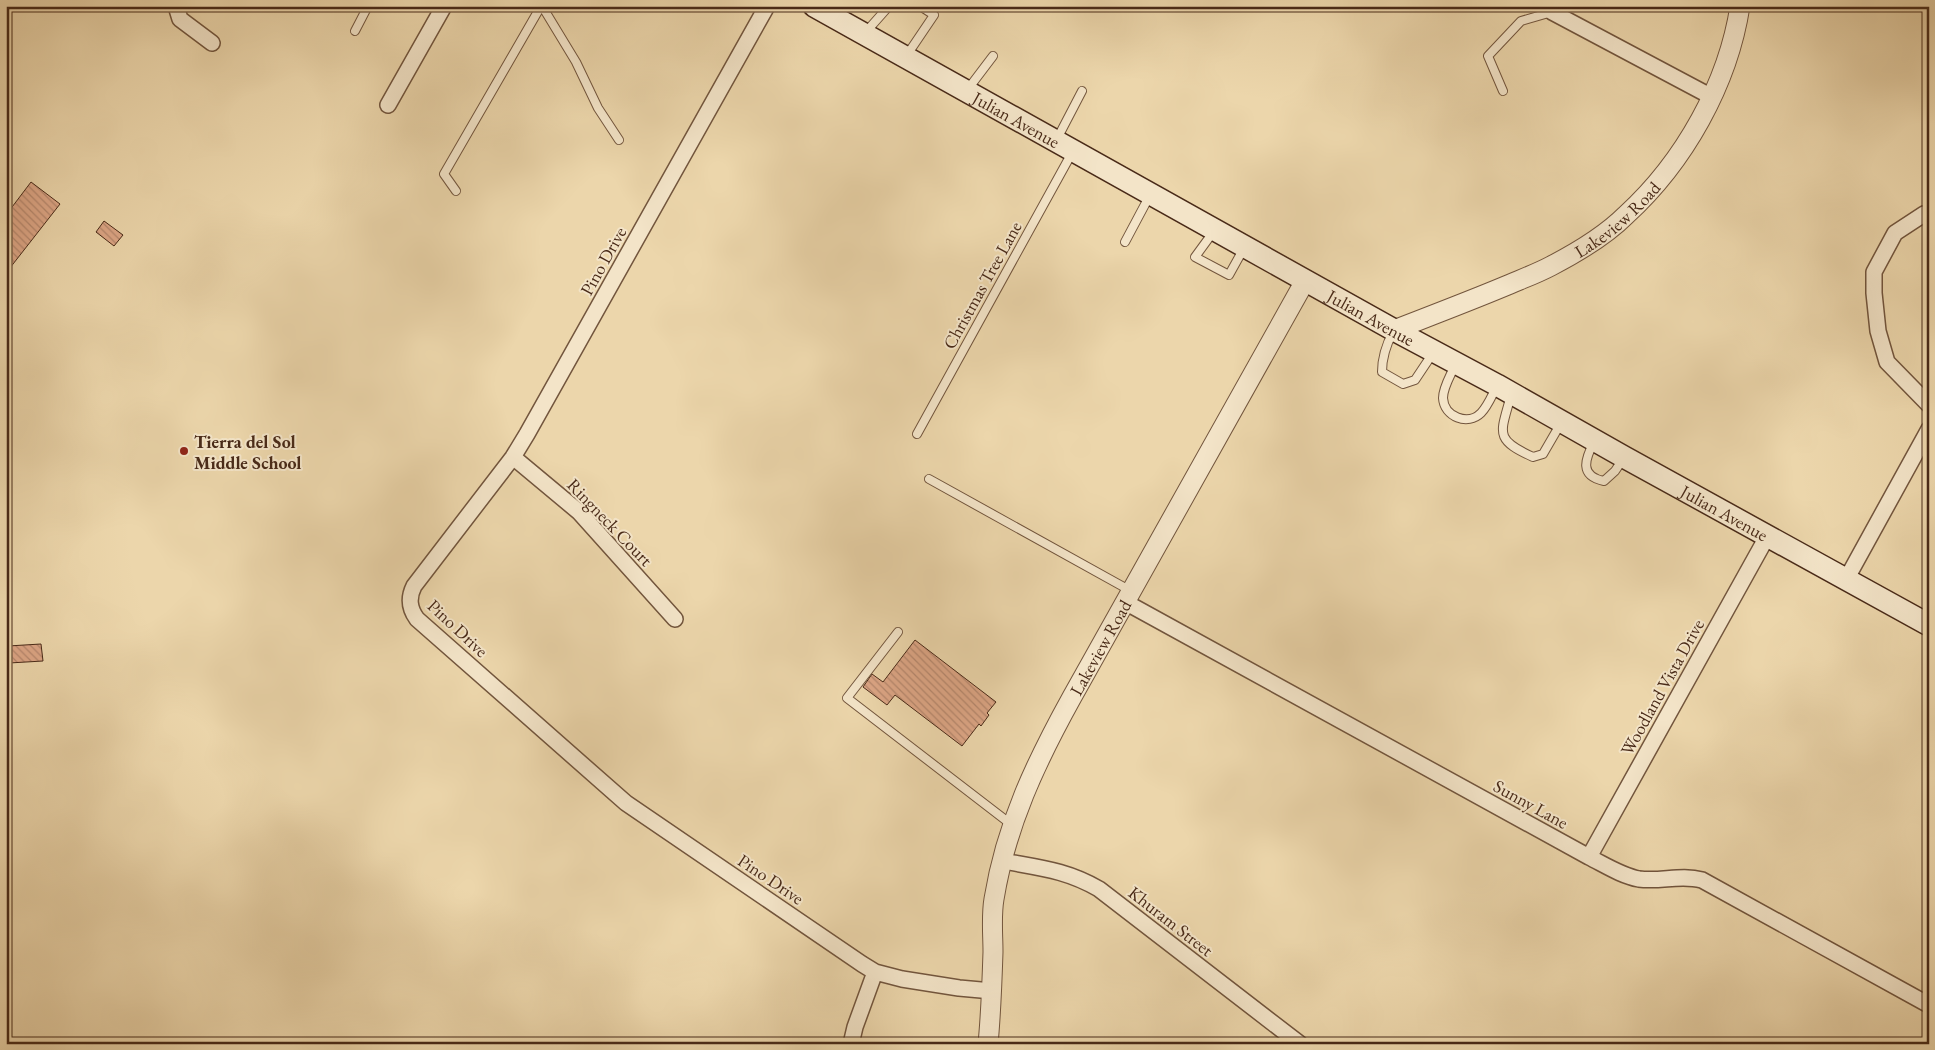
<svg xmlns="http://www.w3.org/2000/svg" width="1935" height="1050" viewBox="0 0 1935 1050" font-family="'EB Garamond',serif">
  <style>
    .building { fill: url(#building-back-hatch); stroke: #492a18 }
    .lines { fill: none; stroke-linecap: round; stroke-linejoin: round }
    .service-casing { stroke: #72553d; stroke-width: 10 }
    .minor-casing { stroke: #72553d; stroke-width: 18 }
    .tertiary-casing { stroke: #72553d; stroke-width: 21 }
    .secondary-casing { stroke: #492a18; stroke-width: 24 }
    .service { stroke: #f3e4c8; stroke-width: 8 }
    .minor { stroke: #f3e4c8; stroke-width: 15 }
    .tertiary { stroke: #f3e4c8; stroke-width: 19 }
    .secondary { stroke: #f3e4c8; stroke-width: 21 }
    .poi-dot { fill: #8f2418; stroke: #f3e4c8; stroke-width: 2 }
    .labels { text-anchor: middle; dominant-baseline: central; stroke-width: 4; stroke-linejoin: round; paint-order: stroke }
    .street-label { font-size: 18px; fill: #492a18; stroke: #f3e4c8 }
    .poi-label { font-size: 18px; font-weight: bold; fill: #492a18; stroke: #f3e4c8; text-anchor: start }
  </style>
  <defs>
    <pattern id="building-back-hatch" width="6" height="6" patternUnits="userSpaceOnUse" patternTransform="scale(1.25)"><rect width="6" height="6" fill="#dda686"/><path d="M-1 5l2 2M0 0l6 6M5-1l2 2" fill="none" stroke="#b5876d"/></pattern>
  </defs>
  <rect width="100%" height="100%" fill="#ecd6ab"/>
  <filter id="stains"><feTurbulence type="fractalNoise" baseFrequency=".004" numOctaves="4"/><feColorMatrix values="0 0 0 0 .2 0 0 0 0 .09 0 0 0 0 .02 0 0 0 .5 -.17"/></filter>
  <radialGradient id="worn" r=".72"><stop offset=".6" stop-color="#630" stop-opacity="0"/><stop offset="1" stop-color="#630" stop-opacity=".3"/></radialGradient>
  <path class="building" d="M 31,182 L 60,204 L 6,273 L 6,215 Z
    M 104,221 L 123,235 L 114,246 L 96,232 Z
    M 915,640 L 996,702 L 987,713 L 989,715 L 981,726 L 979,724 L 962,746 L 895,695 L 887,705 L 863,687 L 872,674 L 883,682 Z
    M 41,644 L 43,661 L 9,663 L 8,646 Z"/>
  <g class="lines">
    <defs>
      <path id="service" d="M 542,6 L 576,62 L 598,108 L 619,140
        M 355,31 L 368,6
        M 865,33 L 889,6
        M 907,55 L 934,15 L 920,6
        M 968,89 L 993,56
        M 1503,91 L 1488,56 L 1521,21 L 1552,12 L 1552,10
        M 1057,139 L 1082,91
        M 456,191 L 444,174 L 541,6
        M 1214,231 L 1195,257 L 1229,275 L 1244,248
        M 1125,242 L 1150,195
        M 1393,332 C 1386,345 1382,357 1382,372 L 1403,384 L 1415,380 L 1433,353
        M 1455,365 C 1451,375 1443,387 1443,398 C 1444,417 1468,426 1481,413 C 1488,406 1492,395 1497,386
        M 1511,395 C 1501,433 1493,439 1533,457 L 1543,454 L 1561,423
        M 917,434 L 1073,151
        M 1594,442 C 1585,459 1579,476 1604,481 L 1615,471 L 1623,459
        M 929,479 L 1131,591
        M 898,632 L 847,698 L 1012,825"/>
      <path id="minor" d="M 176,6 L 180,19 L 212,43
        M 767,6 L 527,434 L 513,457 L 414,586 C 408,598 409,608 417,619 L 626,803 L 862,964 L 875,972 L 902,979 L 959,988 L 992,991
        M 1552,12 L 1712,97
        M 388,105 L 444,6
        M 1924,214 L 1895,233 L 1874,272 L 1874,293 L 1878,331 L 1887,362 L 1929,405
        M 513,457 L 579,512 L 675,619
        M 1847,578 L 1929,429
        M 1125,602 L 1589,857 C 1605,865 1622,876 1639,879 C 1661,882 1681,874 1702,880 L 1929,1005
        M 1589,857 L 1768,535
        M 1003,861 C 1040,868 1066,870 1099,889 L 1300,1044
        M 851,1044 L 855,1027 L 875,972"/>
      <g id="tertiary">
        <path id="s1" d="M 1394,330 C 1430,316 1467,302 1503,287 C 1519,280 1536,274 1551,266 C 1578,252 1605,236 1626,215 C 1684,162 1728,84 1740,6"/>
        <path id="s2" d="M 988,1044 C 991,1013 992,983 993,952 C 993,935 991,916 994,899 C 1006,825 1036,762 1072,697 L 1305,281"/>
      </g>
      <g id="secondary">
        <path id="s3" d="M 814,6 L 1394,330 L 1497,385 L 1624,457 L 1929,625"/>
      </g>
    </defs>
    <use href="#service" class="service-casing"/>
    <use href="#minor" class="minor-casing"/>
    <use href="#tertiary" class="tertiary-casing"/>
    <use href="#secondary" class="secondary-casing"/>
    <use href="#service" class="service"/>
    <use href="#minor" class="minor"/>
    <use href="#tertiary" class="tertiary"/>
    <use href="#secondary" class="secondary"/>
  </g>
  <circle class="poi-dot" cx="184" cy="451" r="5"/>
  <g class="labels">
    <g class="street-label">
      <text stroke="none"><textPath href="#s3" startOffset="232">Julian Avenue</textPath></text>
      <text stroke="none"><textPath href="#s1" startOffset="251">Lakeview Road</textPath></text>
      <text transform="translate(603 261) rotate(-61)">Pino Drive</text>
      <text transform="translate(982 285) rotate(-61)">Christmas Tree Lane</text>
      <text stroke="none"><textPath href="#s3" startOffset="638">Julian Avenue</textPath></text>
      <text stroke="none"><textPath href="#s3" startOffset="1042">Julian Avenue</textPath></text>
      <text transform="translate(610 522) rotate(46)">Ringneck Court</text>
      <text transform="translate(458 628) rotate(43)">Pino Drive</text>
      <text stroke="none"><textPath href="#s2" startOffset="420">Lakeview Road</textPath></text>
      <text transform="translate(1662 687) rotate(-61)">Woodland Vista Drive</text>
      <text transform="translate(1531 804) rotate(29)">Sunny Lane</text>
      <text transform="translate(771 879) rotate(34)">Pino Drive</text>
      <text transform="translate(1171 921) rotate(38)">Khuram Street</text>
    </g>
    <g class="poi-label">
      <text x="194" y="441">Tierra del Sol<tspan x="194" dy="21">Middle School</tspan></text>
    </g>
  </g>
  <rect width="1935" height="1050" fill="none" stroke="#ecd6ab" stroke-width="25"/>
  <rect x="8" y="8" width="1920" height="1035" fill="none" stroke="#492a18" stroke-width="2.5"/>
  <rect x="12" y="12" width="1910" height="1025" fill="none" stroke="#492a18"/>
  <rect width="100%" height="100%" filter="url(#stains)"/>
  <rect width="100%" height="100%" fill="url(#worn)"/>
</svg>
